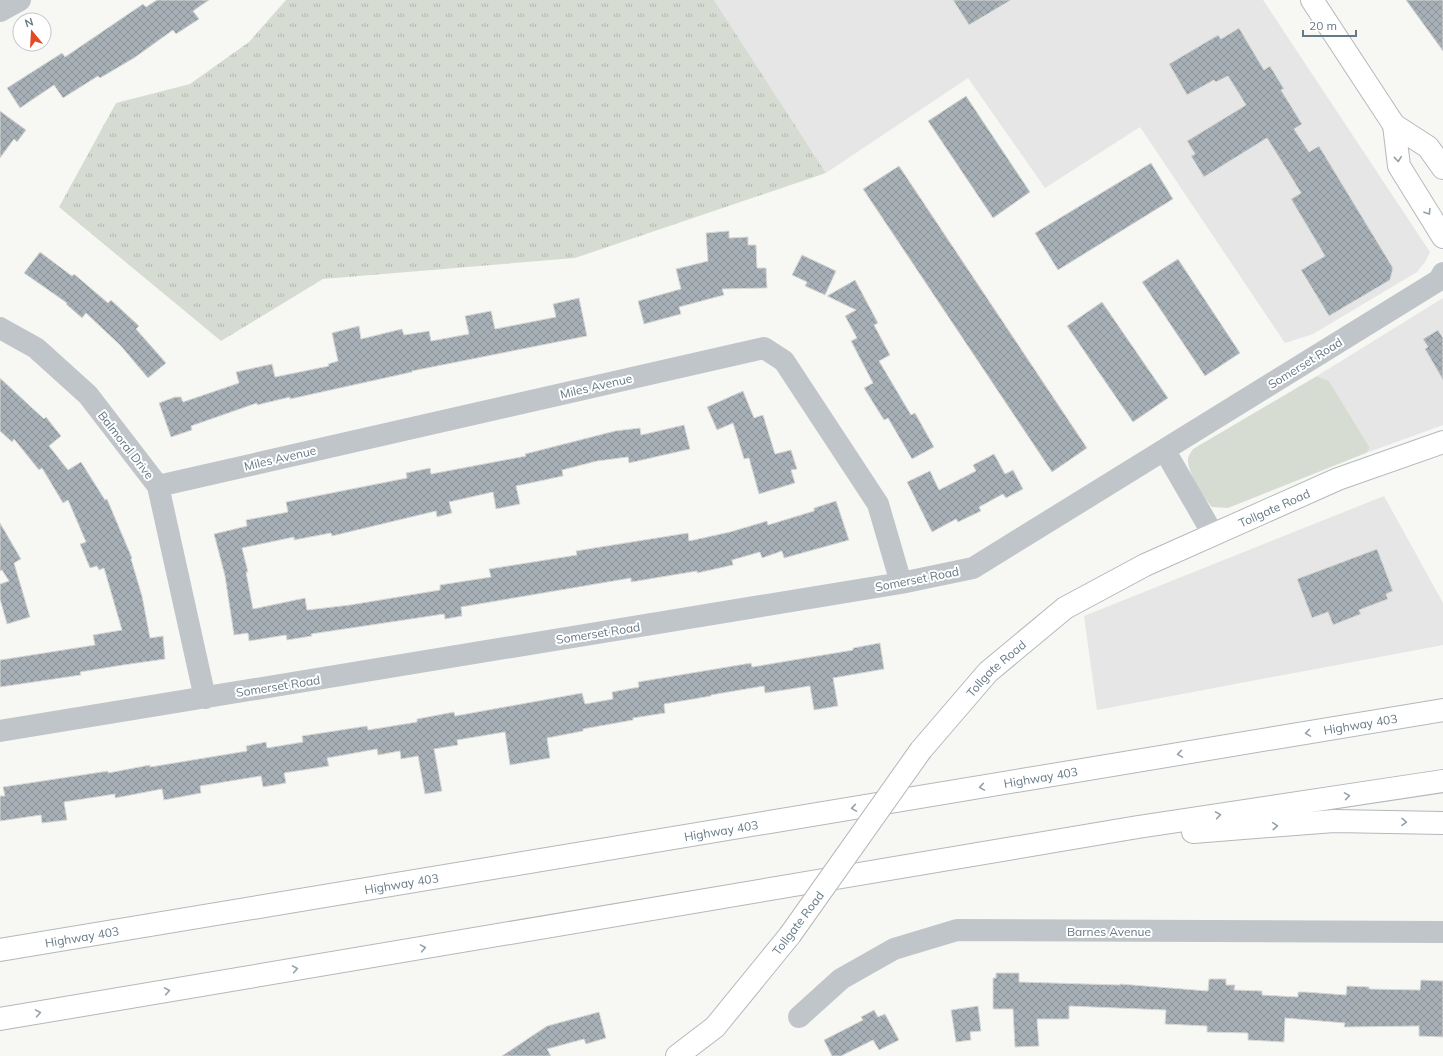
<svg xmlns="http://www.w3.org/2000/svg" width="1443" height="1056" viewBox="0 0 1443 1056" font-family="Mulish,sans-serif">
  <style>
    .built { fill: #e5e6e5 }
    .grass { fill: #d7dcd3 }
    .park { fill: url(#park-tufts) }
    .building { fill: url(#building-cross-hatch); stroke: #d9d9d6 }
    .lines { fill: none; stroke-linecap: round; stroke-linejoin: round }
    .major-casing { stroke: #b3b9bd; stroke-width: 24 }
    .highway-casing { stroke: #b3b8bb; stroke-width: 24 }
    .minor { stroke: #c0c5c9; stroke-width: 22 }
    .major { stroke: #fff; stroke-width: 22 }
    .highway { stroke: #fff; stroke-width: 22 }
    .major-bridge-casing { stroke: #b3b9bd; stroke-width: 24; stroke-linecap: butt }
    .major-bridge { stroke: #fff; stroke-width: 22 }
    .oneway { stroke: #93a1aa }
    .labels { text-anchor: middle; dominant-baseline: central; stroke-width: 4; stroke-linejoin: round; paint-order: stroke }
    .street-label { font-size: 12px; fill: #657986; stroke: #fff }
  </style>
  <defs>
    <pattern id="park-tufts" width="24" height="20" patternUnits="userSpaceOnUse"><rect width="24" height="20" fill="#d7dcd3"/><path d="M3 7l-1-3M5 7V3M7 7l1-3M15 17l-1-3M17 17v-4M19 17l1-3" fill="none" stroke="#b2b7b1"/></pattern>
    <pattern id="building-cross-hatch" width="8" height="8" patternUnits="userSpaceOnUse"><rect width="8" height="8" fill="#a7b0b6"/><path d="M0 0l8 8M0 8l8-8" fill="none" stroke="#8c949a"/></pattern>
  </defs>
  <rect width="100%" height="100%" fill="#f7f7f4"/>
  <path class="built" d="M 714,0 L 1263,0 L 1430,252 L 1425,262 L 1417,272 L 1313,334 L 1285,343 L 1140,127 L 1045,188 L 968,78 L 826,173 Z
    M 1443,298 L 1443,425 L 1366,453 L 1370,448 L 1329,381 L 1317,376 Z
    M 1384,496 L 1443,603 L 1443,645 L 1097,710 L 1084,616 Z"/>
  <path class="grass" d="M 1317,376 L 1329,381 L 1370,448 L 1366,453 L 1228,508 L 1212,507 C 1205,500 1187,471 1188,460 C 1188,456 1191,452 1193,449 Z"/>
  <path class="park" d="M 286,0 L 714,0 L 826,173 L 575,258 L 323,279 L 221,341 L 59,207 L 116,103 L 190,84 L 249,42 Z"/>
  <path class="building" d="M 157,0 L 209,0 L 193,11 L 199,19 L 176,34 L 173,30 L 134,58 L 100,78 L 98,76 L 63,98 L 54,85 L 20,108 L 7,88 L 62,53 L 65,57 L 143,4 L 146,7 Z
    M 953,0 L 1011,0 L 969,25 Z
    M 1406,0 L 1443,0 L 1443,51 Z
    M 1239,28 L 1264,70 L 1270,66 L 1284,89 L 1281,90 L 1302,124 L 1294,129 L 1309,152 L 1319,146 L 1393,268 L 1390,280 L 1329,316 L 1301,270 L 1325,256 L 1291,199 L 1301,193 L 1267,138 L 1204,177 L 1191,156 L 1195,154 L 1187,141 L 1246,105 L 1228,76 L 1216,82 L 1214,80 L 1187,95 L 1169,64 L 1218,35 L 1221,39 Z
    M 966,96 L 1030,192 L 993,218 L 928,121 Z
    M 0,111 L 26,130 L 17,142 L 14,139 L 0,158 Z
    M 1151,163 L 1173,199 L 1058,270 L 1035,233 Z
    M 899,166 L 1087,448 L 1052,472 L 863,189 Z
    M 729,231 L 729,238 L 748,237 L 748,245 L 756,245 L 757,268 L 766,268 L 767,288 L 722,289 L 724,295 L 679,307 L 681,314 L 644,324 L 638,301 L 681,289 L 676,269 L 708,261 L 706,233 Z
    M 40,252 L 72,276 L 74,274 L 108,303 L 111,300 L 139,326 L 136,329 L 166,363 L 148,378 L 121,346 L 86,313 L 82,318 L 66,304 L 67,303 L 24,273 Z
    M 802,255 L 836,271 L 825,295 L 805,286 L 807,282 L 792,275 Z
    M 1178,259 L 1240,353 L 1205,376 L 1142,282 Z
    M 855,280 L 878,323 L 874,325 L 890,355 L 879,361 L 911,415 L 915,413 L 934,447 L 912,459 L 888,418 L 884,420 L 864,388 L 873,383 L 851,341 L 857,338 L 845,316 L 856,310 L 827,296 Z
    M 579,298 L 587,336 L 412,371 L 412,372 L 290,399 L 290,397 L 257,405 L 257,403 L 191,426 L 192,430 L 171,437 L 159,403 L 175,397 L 181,397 L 183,402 L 239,383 L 236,372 L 272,364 L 275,377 L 329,366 L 328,364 L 338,361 L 332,333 L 359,326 L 361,339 L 402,329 L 404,335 L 429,331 L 431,341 L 469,334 L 465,316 L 491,311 L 495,329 L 556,317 L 553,304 Z
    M 1102,302 L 1168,398 L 1133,422 L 1067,326 Z
    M 1438,330 L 1443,338 L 1443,380 L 1425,349 L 1428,347 L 1423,339 Z
    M 0,378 L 44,419 L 46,417 L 61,436 L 49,446 L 68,470 L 81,462 L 105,500 L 107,499 L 132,558 L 131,559 L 142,596 L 150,638 L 163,636 L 165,659 L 123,665 L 80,672 L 81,675 L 0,687 L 0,660 L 95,645 L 93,635 L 122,630 L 104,568 L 99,570 L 97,566 L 90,568 L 80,544 L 86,542 L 68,500 L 63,503 L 42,468 L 39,470 L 14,439 L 12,442 L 0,431 Z
    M 743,391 L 754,418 L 763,415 L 775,454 L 791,450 L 797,469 L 791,470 L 795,483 L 759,494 L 749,458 L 744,459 L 733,423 L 717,430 L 707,407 Z
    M 684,425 L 690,449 L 629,463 L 628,457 L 597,461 L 562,470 L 563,476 L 516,486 L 520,504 L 496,509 L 493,492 L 449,502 L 452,513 L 437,517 L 436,511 L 332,536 L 331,533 L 294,540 L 294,537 L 242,548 L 248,572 L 246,572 L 253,609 L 305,598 L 307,610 L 350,605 L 440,590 L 440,585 L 491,577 L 489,569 L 577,555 L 576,551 L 594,548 L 688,533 L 689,541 L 730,532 L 767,521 L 768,525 L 814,511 L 814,508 L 836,501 L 849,540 L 784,558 L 782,551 L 762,558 L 760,552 L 732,560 L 733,565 L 697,573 L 697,571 L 631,582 L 631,578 L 461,607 L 462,616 L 445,619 L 444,614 L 311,634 L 312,636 L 287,640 L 286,635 L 249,641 L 248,633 L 234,635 L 225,576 L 214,534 L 247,526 L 246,520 L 288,512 L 286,502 L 407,478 L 406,473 L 430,468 L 431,474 L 526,456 L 525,454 L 615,431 L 640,428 L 641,435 Z
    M 994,454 L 1005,474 L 1013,470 L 1023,489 L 1006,498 L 1003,494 L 979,507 L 981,511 L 958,522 L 956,519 L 932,532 L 907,482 L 930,471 L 939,490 L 976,471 L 973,465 Z
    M 0,523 L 21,559 L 14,563 L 30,617 L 7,624 L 0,599 L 0,584 L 9,581 L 2,570 L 0,571 Z
    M 1377,549 L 1393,591 L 1386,594 L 1388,599 L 1359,610 L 1361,614 L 1333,625 L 1328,612 L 1312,618 L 1297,579 Z
    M 880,643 L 884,669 L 833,678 L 838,706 L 814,710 L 810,686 L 765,693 L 764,686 L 711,695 L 711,696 L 664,704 L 665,713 L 633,718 L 633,720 L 583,729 L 583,731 L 547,738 L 550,758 L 510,765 L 505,732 L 457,740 L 458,745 L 434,749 L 442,791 L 425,794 L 418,756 L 401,759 L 400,751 L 378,755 L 377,749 L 327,758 L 329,766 L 284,773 L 286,783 L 263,787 L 261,776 L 200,786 L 201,793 L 164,800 L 162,789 L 115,798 L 115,794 L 64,802 L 67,820 L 42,823 L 41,815 L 0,821 L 0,796 L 5,796 L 3,787 L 108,771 L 108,773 L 150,765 L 150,767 L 247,751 L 246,746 L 266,742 L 267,748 L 303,742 L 302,736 L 367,726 L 368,730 L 417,722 L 417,719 L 454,712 L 455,716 L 582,693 L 585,704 L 613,699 L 612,692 L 639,687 L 638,682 L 751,663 L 752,667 L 853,650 L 853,648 Z
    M 996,973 L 1019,973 L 1019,982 L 1120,985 L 1120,984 L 1208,991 L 1209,979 L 1226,979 L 1226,985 L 1235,985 L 1234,990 L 1262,991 L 1262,995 L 1298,997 L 1298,992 L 1305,992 L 1346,995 L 1347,986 L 1369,987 L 1369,989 L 1420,990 L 1421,980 L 1443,981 L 1443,1037 L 1419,1036 L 1419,1026 L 1344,1027 L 1345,1023 L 1285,1018 L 1284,1042 L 1248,1040 L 1248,1033 L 1207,1032 L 1207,1026 L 1165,1024 L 1166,1010 L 1069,1006 L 1069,1019 L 1037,1019 L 1039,1046 L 1015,1047 L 1013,1009 L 993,1009 L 993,978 L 996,978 Z
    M 978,1006 L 981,1031 L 970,1032 L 971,1040 L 956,1042 L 951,1010 Z
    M 874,1010 L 878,1017 L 885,1014 L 899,1040 L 879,1050 L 873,1040 L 841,1056 L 832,1056 L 824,1040 L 863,1020 L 861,1017 Z
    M 599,1012 L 606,1038 L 586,1044 L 584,1039 L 547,1049 L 551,1056 L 502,1056 L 547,1026 Z"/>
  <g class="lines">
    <defs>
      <g id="major">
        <path d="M 1312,0 L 1394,125 L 1428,147 L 1443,168"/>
        <path d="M 1394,125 L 1399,166 L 1443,237"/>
        <path id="s1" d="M 921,750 L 988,672 L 1065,608 L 1145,565 L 1338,479 L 1443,442"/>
        <path d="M 677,1056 L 715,1027 L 790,935"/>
      </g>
      <g id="highway">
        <path d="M 1193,832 L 1334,821 L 1443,823"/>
        <path id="s2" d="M 0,950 L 1443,710"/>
        <path d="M 0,1019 L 1138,827 L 1443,781"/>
      </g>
    </defs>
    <use href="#major" class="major-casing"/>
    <use href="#highway" class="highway-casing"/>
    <path class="minor" d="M 0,11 L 20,0
      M 0,328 L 36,348 L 88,395 L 158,486 L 205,698
      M 1165,451 L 1213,534
      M 158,486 L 764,348 L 784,361 L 878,504 L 901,583
      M 0,731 L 901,583 L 973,568 L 1439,280 L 1443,273
      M 799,1017 L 841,979 L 894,949 L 957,930 L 1443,932"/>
    <use href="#major" class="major"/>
    <use href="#highway" class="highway"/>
    <defs>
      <path id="major-bridge" d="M 790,935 L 921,750"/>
    </defs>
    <use href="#major-bridge" class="major-bridge-casing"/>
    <use href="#major-bridge" class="major-bridge"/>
  </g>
  <defs><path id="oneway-chevron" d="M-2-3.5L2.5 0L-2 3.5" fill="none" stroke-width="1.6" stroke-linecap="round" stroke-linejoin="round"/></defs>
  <g class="oneway">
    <use href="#oneway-chevron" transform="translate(1398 159) rotate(84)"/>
    <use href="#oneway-chevron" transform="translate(1428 212) rotate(58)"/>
    <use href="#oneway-chevron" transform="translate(1308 733) rotate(171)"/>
    <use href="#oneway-chevron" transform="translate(1180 754) rotate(171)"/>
    <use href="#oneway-chevron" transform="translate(982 787) rotate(171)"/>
    <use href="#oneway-chevron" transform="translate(1347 796) rotate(-9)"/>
    <use href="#oneway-chevron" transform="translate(854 808) rotate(171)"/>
    <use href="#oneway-chevron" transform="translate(1218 815) rotate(-9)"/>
    <use href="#oneway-chevron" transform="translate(1404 822) rotate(1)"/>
    <use href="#oneway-chevron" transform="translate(1275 826) rotate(-4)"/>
    <use href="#oneway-chevron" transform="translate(423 948) rotate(-10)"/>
    <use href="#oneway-chevron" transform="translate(295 969) rotate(-10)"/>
    <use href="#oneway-chevron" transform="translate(167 991) rotate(-10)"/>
    <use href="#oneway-chevron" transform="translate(38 1013) rotate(-10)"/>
  </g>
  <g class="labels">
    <g class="street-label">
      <text transform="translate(1305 363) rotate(-32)">Somerset Road</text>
      <text transform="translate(596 386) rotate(-13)">Miles Avenue</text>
      <text transform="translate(126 445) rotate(52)">Balmoral Drive</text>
      <text transform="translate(280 458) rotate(-13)">Miles Avenue</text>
      <text stroke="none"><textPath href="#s1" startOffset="435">Tollgate Road</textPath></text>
      <text transform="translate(917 579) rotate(-11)">Somerset Road</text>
      <text transform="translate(598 633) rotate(-9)">Somerset Road</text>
      <text stroke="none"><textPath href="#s1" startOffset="111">Tollgate Road</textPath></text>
      <text transform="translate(278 686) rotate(-9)">Somerset Road</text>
      <text stroke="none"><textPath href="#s2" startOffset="1379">Highway 403</textPath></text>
      <text stroke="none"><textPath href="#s2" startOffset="1055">Highway 403</textPath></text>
      <text stroke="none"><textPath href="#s2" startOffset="731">Highway 403</textPath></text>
      <text stroke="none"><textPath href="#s2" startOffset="407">Highway 403</textPath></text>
      <text transform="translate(798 923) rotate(-53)">Tollgate Road</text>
      <text x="1109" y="931">Barnes Avenue</text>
      <text stroke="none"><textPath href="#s2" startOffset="83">Highway 403</textPath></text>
    </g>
  </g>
  <g transform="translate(32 32) rotate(342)"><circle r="19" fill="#ffffff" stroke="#c1c9cf"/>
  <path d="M0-3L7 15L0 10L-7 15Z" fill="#e64825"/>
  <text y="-6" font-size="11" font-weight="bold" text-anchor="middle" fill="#657986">N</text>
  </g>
  <path d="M1303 30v6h53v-6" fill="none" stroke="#657986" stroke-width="2"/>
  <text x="1309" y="30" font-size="12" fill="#657986" stroke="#ffffff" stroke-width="3" paint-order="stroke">20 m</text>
</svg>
